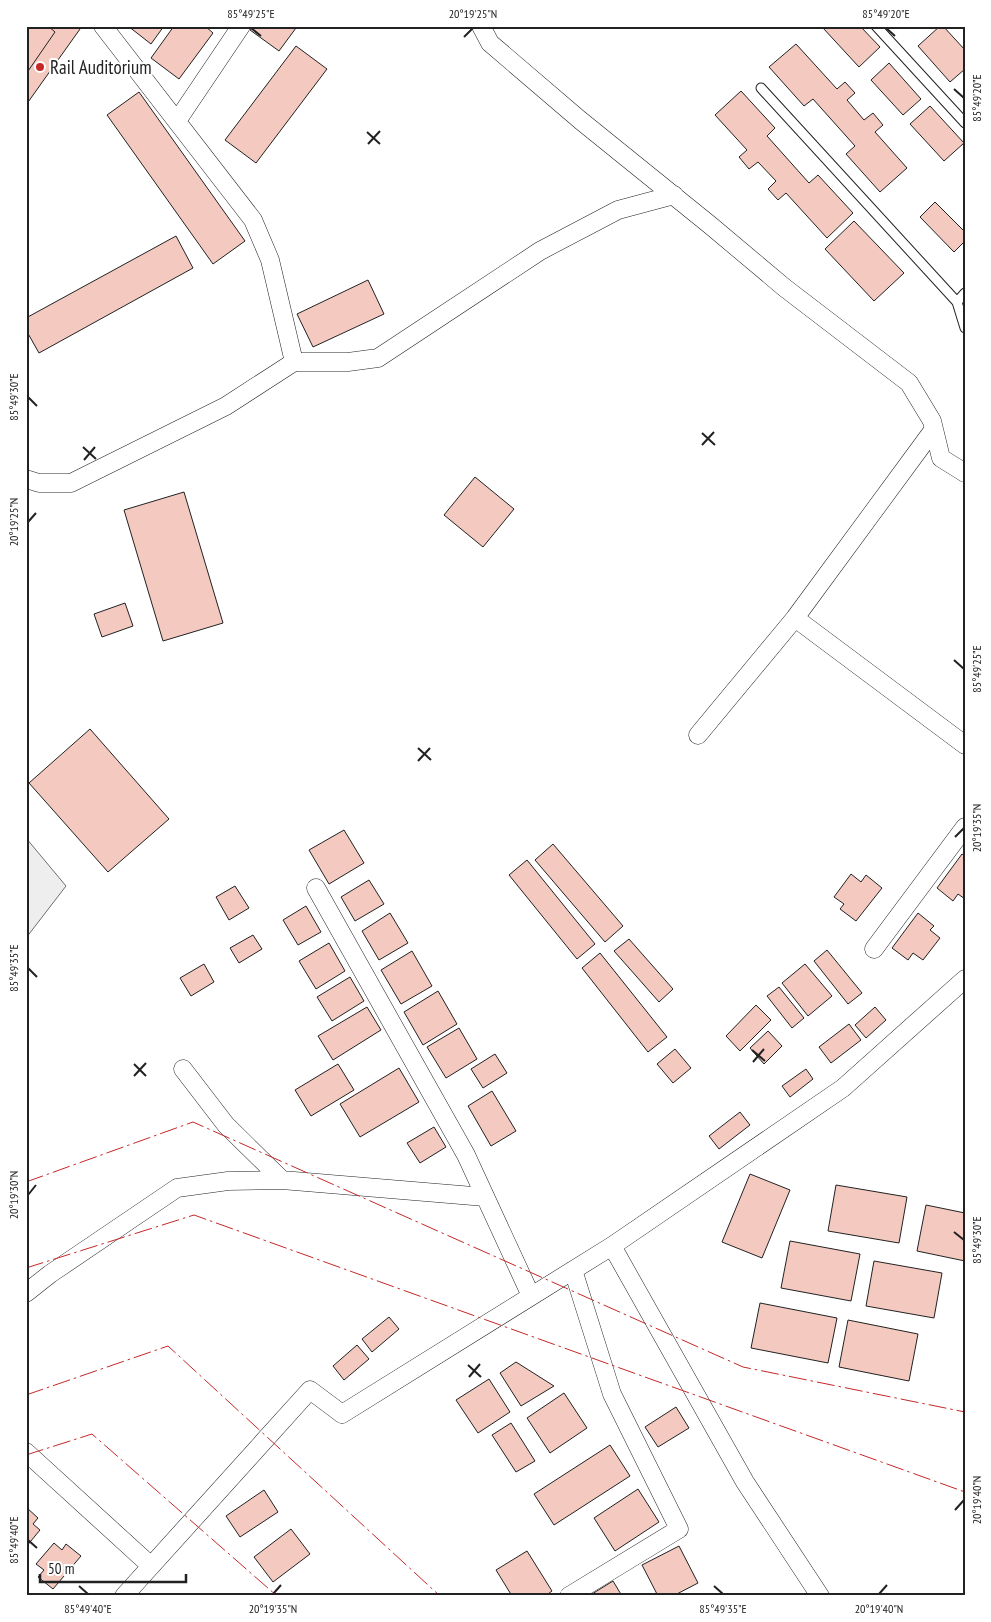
<svg xmlns="http://www.w3.org/2000/svg" width="991" height="1622" viewBox="0 0 991 1622" font-family="'PT Sans Narrow',sans-serif">
  <style>
    .green { fill: #eee; stroke: #6f6f6f }
    .building { fill: #f3c9c0; stroke: #222 }
    .lines { fill: none; stroke-linecap: round; stroke-linejoin: round }
    .lane-casing { stroke: #222; stroke-width: 11 }
    .street-casing { stroke: #222; stroke-width: 19 }
    .lane { stroke: #fff; stroke-width: 9 }
    .street { stroke: #fff; stroke-width: 18 }
    .power { stroke: #c62828; stroke-width: 1; stroke-dasharray: 18 4 2.5 4; stroke-linecap: butt }
    .ticks { fill: none; stroke: #222; stroke-width: 2 }
    .poi-dot { fill: #c62828; stroke: #fff; stroke-width: 2 }
    .labels { text-anchor: middle; dominant-baseline: central; stroke-width: 4; stroke-linejoin: round; paint-order: stroke }
    .poi-label { font-size: 19px; fill: #222; stroke: #fff; text-anchor: start }
    .neatline { fill: none; stroke: #222; stroke-width: 2 }
    .ticks-label { font-size: 12px; text-anchor: middle; fill: #222 }
  </style>
  <rect width="100%" height="100%" fill="#fff"/>
  <path class="green" d="M 26,838 L 66,886 L 26,938 Z"/>
  <path class="building" d="M 26,26 L 79,26 L 80,29 L 26,105 Z
    M 26,26 L 48,26 L 55,32 L 26,74 Z
    M 128,26 L 164,26 L 151,44 Z
    M 174,26 L 205,26 L 213,33 L 179,79 L 151,58 Z
    M 252,26 L 293,26 L 296,28 L 279,51 L 250,30 Z
    M 824,26 L 860,26 L 880,47 L 859,67 L 823,28 Z
    M 940,26 L 943,26 L 965,50 L 965,69 L 950,82 L 918,46 Z
    M 796,44 L 837,89 L 845,82 L 855,93 L 847,100 L 864,120 L 873,113 L 883,125 L 875,132 L 907,168 L 880,192 L 846,154 L 855,146 L 813,99 L 804,106 L 769,67 Z
    M 296,46 L 327,69 L 256,163 L 225,140 Z
    M 889,63 L 921,99 L 903,115 L 871,80 Z
    M 741,91 L 775,128 L 767,136 L 809,183 L 818,175 L 853,213 L 827,238 L 786,193 L 778,200 L 768,189 L 776,181 L 758,162 L 749,169 L 739,157 L 747,150 L 715,115 Z
    M 139,92 L 245,241 L 213,264 L 107,115 Z
    M 930,106 L 964,143 L 944,161 L 910,124 Z
    M 935,202 L 965,232 L 965,241 L 954,252 L 920,217 Z
    M 854,221 L 904,273 L 874,301 L 825,249 Z
    M 176,236 L 193,268 L 39,353 L 26,330 L 26,318 Z
    M 368,280 L 384,314 L 313,347 L 297,314 Z
    M 475,477 L 514,509 L 483,547 L 444,515 Z
    M 184,492 L 223,623 L 163,641 L 124,510 Z
    M 125,603 L 133,626 L 102,637 L 94,614 Z
    M 90,729 L 169,819 L 108,872 L 29,783 Z
    M 344,830 L 364,863 L 329,884 L 309,850 Z
    M 553,844 L 623,926 L 605,942 L 535,860 Z
    M 962,854 L 965,856 L 965,899 L 958,894 L 953,901 L 937,888 Z
    M 527,860 L 595,944 L 577,959 L 509,875 Z
    M 851,874 L 861,882 L 866,875 L 882,888 L 856,921 L 840,909 L 844,904 L 834,897 Z
    M 369,880 L 384,904 L 355,921 L 341,897 Z
    M 235,886 L 249,908 L 229,920 L 216,897 Z
    M 306,906 L 321,932 L 298,945 L 283,920 Z
    M 390,913 L 408,943 L 379,960 L 362,931 Z
    M 918,913 L 934,926 L 930,930 L 940,938 L 923,960 L 913,953 L 908,960 L 892,948 Z
    M 253,935 L 262,949 L 239,963 L 230,948 Z
    M 629,939 L 673,989 L 659,1002 L 614,951 Z
    M 329,943 L 345,971 L 316,989 L 299,961 Z
    M 827,950 L 862,993 L 848,1004 L 814,961 Z
    M 412,951 L 432,986 L 401,1004 L 381,970 Z
    M 600,953 L 667,1037 L 648,1052 L 582,968 Z
    M 204,964 L 214,982 L 191,996 L 180,978 Z
    M 805,964 L 832,996 L 808,1016 L 782,983 Z
    M 350,977 L 364,1001 L 332,1021 L 317,997 Z
    M 779,987 L 804,1018 L 792,1028 L 767,996 Z
    M 438,991 L 457,1024 L 423,1045 L 404,1012 Z
    M 756,1005 L 771,1020 L 740,1051 L 726,1036 Z
    M 367,1007 L 381,1030 L 333,1060 L 318,1036 Z
    M 875,1007 L 886,1020 L 866,1038 L 855,1025 Z
    M 849,1024 L 861,1040 L 831,1063 L 819,1047 Z
    M 459,1028 L 477,1059 L 446,1078 L 427,1047 Z
    M 768,1031 L 782,1046 L 764,1064 L 750,1048 Z
    M 675,1049 L 691,1068 L 673,1083 L 657,1064 Z
    M 495,1054 L 507,1073 L 483,1088 L 471,1069 Z
    M 338,1064 L 354,1090 L 311,1116 L 295,1090 Z
    M 399,1068 L 419,1102 L 360,1137 L 340,1104 Z
    M 806,1069 L 813,1079 L 790,1097 L 782,1086 Z
    M 492,1091 L 516,1131 L 491,1146 L 468,1106 Z
    M 740,1112 L 750,1125 L 719,1149 L 709,1136 Z
    M 434,1127 L 446,1147 L 420,1163 L 407,1143 Z
    M 750,1174 L 790,1190 L 762,1258 L 722,1242 Z
    M 836,1185 L 907,1197 L 899,1243 L 828,1231 Z
    M 926,1205 L 965,1213 L 965,1261 L 917,1251 Z
    M 790,1241 L 860,1254 L 851,1301 L 781,1288 Z
    M 874,1261 L 942,1273 L 934,1318 L 866,1306 Z
    M 760,1303 L 837,1318 L 828,1363 L 751,1348 Z
    M 389,1317 L 399,1329 L 372,1352 L 362,1339 Z
    M 848,1320 L 918,1334 L 909,1381 L 839,1367 Z
    M 357,1345 L 369,1359 L 344,1380 L 333,1366 Z
    M 516,1362 L 554,1386 L 521,1406 L 500,1373 Z
    M 489,1379 L 510,1412 L 478,1433 L 456,1400 Z
    M 564,1393 L 587,1428 L 550,1453 L 527,1418 Z
    M 676,1407 L 689,1428 L 658,1447 L 645,1427 Z
    M 511,1423 L 535,1461 L 516,1472 L 492,1435 Z
    M 610,1445 L 630,1476 L 554,1525 L 534,1494 Z
    M 638,1489 L 659,1522 L 615,1551 L 594,1518 Z
    M 264,1490 L 278,1512 L 240,1537 L 226,1516 Z
    M 26,1507 L 38,1518 L 33,1524 L 40,1530 L 26,1547 Z
    M 291,1529 L 310,1554 L 273,1582 L 254,1557 Z
    M 54,1543 L 62,1550 L 66,1544 L 81,1556 L 53,1589 L 38,1577 L 44,1570 L 36,1564 Z
    M 679,1546 L 698,1583 L 673,1596 L 658,1596 L 642,1565 Z
    M 527,1551 L 552,1591 L 545,1596 L 512,1596 L 496,1570 Z
    M 613,1581 L 622,1596 L 593,1596 L 592,1594 Z"/>
  <g class="lines">
    <defs>
      <path id="lane" d="M 876,26 L 965,123
        M 761,88 L 957,302 L 965,328
        M 957,302 L 965,293"/>
      <path id="street" d="M 103,26 L 253,220 L 270,260 L 294,362
        M 481,26 L 490,43 L 580,120 L 710,225 L 785,288 L 909,383 L 932,421 L 941,458 L 965,473
        M 177,121 L 241,26
        M 26,479 L 39,483 L 71,483 L 226,406 L 294,362 L 348,362 L 378,358 L 540,251 L 618,210 L 674,195
        M 795,618 L 965,745
        M 698,735 L 795,618 L 934,429
        M 316,888 L 466,1155 L 531,1296
        M 874,949 L 965,827
        M 183,1069 L 226,1125 L 282,1180 L 485,1197
        M 26,1293 L 50,1274 L 177,1188 L 228,1181 L 282,1180
        M 26,1452 L 151,1566
        M 124,1596 L 310,1390 L 342,1414 L 612,1246
        M 569,1596 L 679,1529 L 612,1394 L 573,1270
        M 820,1596 L 745,1482 L 612,1246 L 843,1088 L 965,979"/>
    </defs>
    <use href="#lane" class="lane-casing"/>
    <use href="#street" class="street-casing"/>
    <use href="#lane" class="lane"/>
    <use href="#street" class="street"/>
    <path class="power" d="M 26,1182 L 193,1122 L 743,1367 L 965,1412
      M 26,1268 L 194,1215 L 965,1492
      M 26,1395 L 168,1346 L 440,1596
      M 26,1455 L 92,1434 L 277,1596"/>
  </g>
  <path class="ticks" d="M 251,28 L 261,36M 886,28 L 895,36M 464,37 L 473,28M 954,89 L 964,98M 367,132 L 380,144M 368,144 L 380,131M 28,397 L 37,406M 702,433 L 715,445M 702,445 L 714,432M 83,447 L 96,459M 84,460 L 95,447M 28,522 L 36,513M 954,660 L 964,669M 418,748 L 431,760M 418,761 L 430,748M 955,837 L 964,828M 28,968 L 37,977M 752,1050 L 765,1061M 753,1062 L 764,1049M 134,1064 L 146,1076M 134,1076 L 146,1063M 28,1195 L 36,1185M 954,1232 L 964,1240M 468,1365 L 481,1377M 469,1377 L 480,1364M 955,1510 L 964,1500M 28,1540 L 37,1548M 79,1586 L 88,1594M 714,1586 L 723,1594M 273,1594 L 281,1585M 879,1594 L 887,1585"/>
  <circle class="poi-dot" cx="40" cy="67" r="5"/>
  <g class="labels">
    <g class="poi-label">
      <text x="50" y="67">Rail Auditorium</text>
    </g>
  </g>
  <rect width="991" height="1622" fill="none" stroke="#ffffff" stroke-width="55"/>
  <path d="M40 1574v8h146v-8" fill="none" stroke="#222222" stroke-width="2.5"/>
  <text x="48" y="1574" font-size="15" fill="#222222" stroke="#ffffff" stroke-width="4" paint-order="stroke">50 m</text>
  <rect x="28" y="28" width="936" height="1566" class="neatline"/>
  <g class="ticks-label">
    <text x="251" y="18">85°49'25"E</text>
    <text x="473" y="18">20°19'25"N</text>
    <text x="886" y="18">85°49'20"E</text>
    <text transform="translate(977 98) rotate(-90)" y="4">85°49'20"E</text>
    <text transform="translate(14 397) rotate(-90)" y="4">85°49'30"E</text>
    <text transform="translate(14 522) rotate(-90)" y="4">20°19'25"N</text>
    <text transform="translate(977 669) rotate(-90)" y="4">85°49'25"E</text>
    <text transform="translate(977 828) rotate(-90)" y="4">20°19'35"N</text>
    <text transform="translate(14 968) rotate(-90)" y="4">85°49'35"E</text>
    <text transform="translate(14 1195) rotate(-90)" y="4">20°19'30"N</text>
    <text transform="translate(977 1240) rotate(-90)" y="4">85°49'30"E</text>
    <text transform="translate(977 1500) rotate(-90)" y="4">20°19'40"N</text>
    <text transform="translate(14 1540) rotate(-90)" y="4">85°49'40"E</text>
    <text x="88" y="1613">85°49'40"E</text>
    <text x="273" y="1613">20°19'35"N</text>
    <text x="723" y="1613">85°49'35"E</text>
    <text x="879" y="1613">20°19'40"N</text>
  </g>
</svg>
